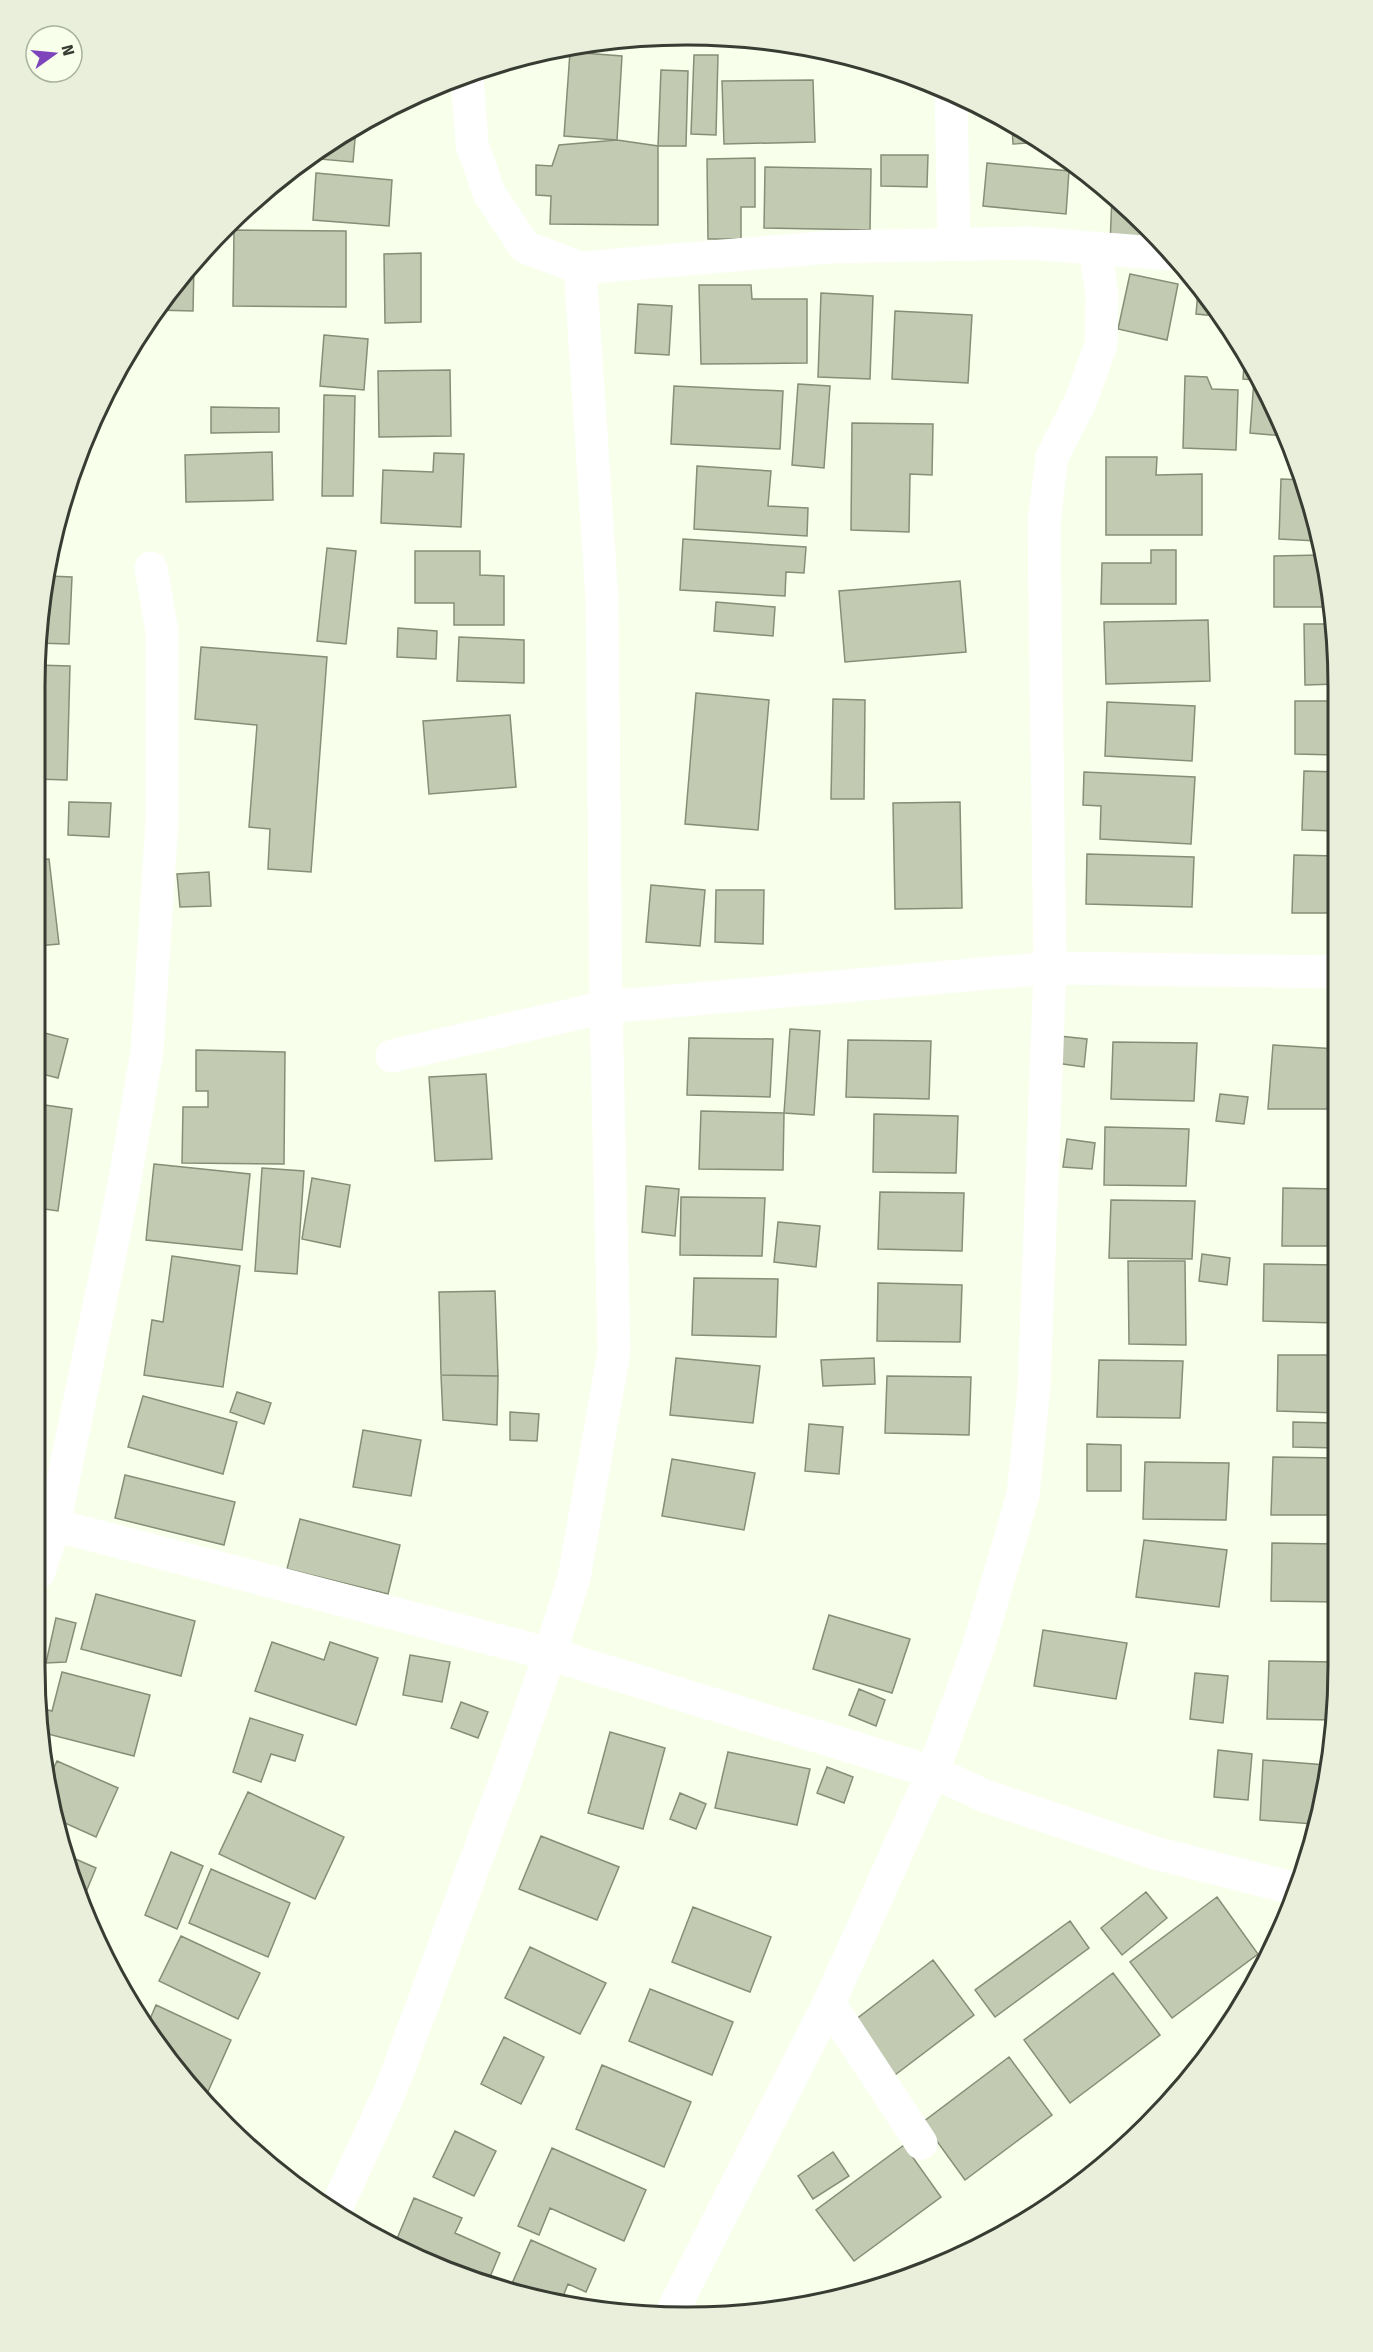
<svg xmlns="http://www.w3.org/2000/svg" width="1373" height="2352" viewBox="0 0 1373 2352" font-family="'Fira Sans',sans-serif">
  <style>
    .building { fill: #c2cab2; stroke: #868e77; stroke-width: 1.5 }
    .lines { fill: none; stroke-linecap: round; stroke-linejoin: round }
    .minor { stroke: #fff; stroke-width: 33 }
    .rim { fill: none; stroke: #383c32; stroke-width: 3 }
  </style>
  <rect width="100%" height="100%" fill="#f8ffea"/>
  <path class="building" d="M 570,52 L 622,56 L 617,140 L 564,136 Z
    M 836,54 L 869,64 L 836,62 Z
    M 694,55 L 718,55 L 716,135 L 691,134 Z
    M 661,70 L 688,71 L 686,146 L 658,146 Z
    M 813,80 L 815,142 L 724,144 L 722,81 Z
    M 1012,125 L 1045,142 L 1013,144 Z
    M 356,128 L 353,162 L 308,158 L 324,145 Z
    M 617,140 L 658,146 L 658,225 L 550,224 L 551,196 L 536,195 L 536,165 L 552,166 L 559,145 Z
    M 881,155 L 928,155 L 927,187 L 881,186 Z
    M 755,158 L 755,207 L 741,207 L 741,239 L 708,239 L 707,159 Z
    M 987,163 L 1069,171 L 1066,214 L 983,206 Z
    M 765,167 L 871,169 L 870,230 L 764,228 Z
    M 316,173 L 392,180 L 389,226 L 313,220 Z
    M 1112,196 L 1148,226 L 1164,247 L 1110,245 Z
    M 234,230 L 346,231 L 346,307 L 233,306 Z
    M 421,253 L 421,322 L 385,323 L 384,254 Z
    M 194,264 L 193,311 L 156,310 Z
    M 1130,274 L 1178,284 L 1167,340 L 1118,329 Z
    M 699,285 L 751,285 L 752,299 L 807,299 L 807,363 L 701,364 Z
    M 1198,292 L 1217,316 L 1196,314 Z
    M 821,293 L 873,296 L 870,379 L 818,377 Z
    M 638,304 L 672,306 L 669,355 L 635,353 Z
    M 895,311 L 972,315 L 968,383 L 892,379 Z
    M 324,335 L 368,339 L 364,390 L 320,386 Z
    M 1245,352 L 1251,360 L 1285,436 L 1250,433 L 1254,380 L 1243,379 Z
    M 450,370 L 451,436 L 379,437 L 378,371 Z
    M 1185,376 L 1207,377 L 1212,389 L 1238,390 L 1236,450 L 1183,448 Z
    M 798,384 L 830,386 L 824,468 L 792,465 Z
    M 674,386 L 783,391 L 780,449 L 671,444 Z
    M 324,395 L 355,396 L 353,496 L 322,496 Z
    M 211,407 L 279,408 L 279,432 L 211,433 Z
    M 852,423 L 933,424 L 932,475 L 910,474 L 909,532 L 851,530 Z
    M 272,452 L 273,500 L 186,502 L 185,455 Z
    M 434,453 L 464,454 L 461,527 L 381,523 L 383,470 L 433,472 Z
    M 1106,457 L 1157,457 L 1156,475 L 1202,474 L 1202,535 L 1106,535 Z
    M 697,466 L 771,471 L 768,506 L 808,508 L 807,536 L 694,529 Z
    M 1281,479 L 1305,480 L 1317,541 L 1279,539 Z
    M 683,539 L 806,547 L 804,573 L 786,572 L 785,596 L 680,590 Z
    M 327,548 L 356,551 L 346,644 L 317,641 Z
    M 1151,550 L 1176,550 L 1176,604 L 1101,604 L 1102,563 L 1151,563 Z
    M 415,551 L 480,551 L 480,575 L 504,576 L 504,625 L 454,625 L 454,603 L 415,603 Z
    M 1320,555 L 1330,607 L 1274,607 L 1274,556 Z
    M 49,576 L 72,577 L 69,644 L 36,643 Z
    M 960,581 L 966,652 L 845,662 L 839,591 Z
    M 716,602 L 775,607 L 773,636 L 714,631 Z
    M 1208,620 L 1210,681 L 1106,684 L 1104,622 Z
    M 1304,624 L 1333,624 L 1337,644 L 1337,684 L 1305,685 Z
    M 398,628 L 437,631 L 436,659 L 397,657 Z
    M 459,637 L 524,640 L 524,683 L 457,681 Z
    M 201,647 L 327,657 L 311,872 L 268,869 L 270,829 L 249,827 L 257,725 L 195,719 Z
    M 36,665 L 70,666 L 67,780 L 36,779 Z
    M 696,693 L 769,700 L 758,830 L 685,824 Z
    M 833,699 L 865,700 L 864,799 L 831,799 Z
    M 1295,701 L 1337,701 L 1337,755 L 1295,754 Z
    M 1107,702 L 1195,706 L 1192,761 L 1105,756 Z
    M 510,715 L 516,787 L 429,794 L 423,721 Z
    M 1304,771 L 1337,772 L 1337,831 L 1302,830 Z
    M 1084,772 L 1195,777 L 1191,844 L 1100,839 L 1101,806 L 1083,805 Z
    M 69,802 L 111,803 L 109,837 L 68,835 Z
    M 960,802 L 962,908 L 895,909 L 893,803 Z
    M 1087,854 L 1194,857 L 1192,907 L 1086,904 Z
    M 1294,855 L 1337,856 L 1337,913 L 1292,913 Z
    M 49,859 L 59,944 L 37,946 L 37,860 Z
    M 209,872 L 211,906 L 180,907 L 177,874 Z
    M 651,885 L 705,890 L 700,946 L 646,942 Z
    M 716,890 L 764,890 L 763,944 L 715,942 Z
    M 790,1029 L 820,1031 L 814,1115 L 784,1113 Z
    M 37,1031 L 68,1039 L 58,1078 L 38,1073 Z
    M 1059,1036 L 1087,1039 L 1084,1067 L 1056,1063 Z
    M 689,1038 L 773,1039 L 770,1097 L 687,1095 Z
    M 848,1040 L 931,1041 L 929,1099 L 846,1097 Z
    M 1113,1042 L 1197,1043 L 1194,1101 L 1111,1099 Z
    M 1273,1045 L 1337,1049 L 1337,1109 L 1268,1109 Z
    M 196,1050 L 285,1052 L 284,1164 L 182,1163 L 183,1107 L 208,1107 L 208,1091 L 196,1091 Z
    M 486,1074 L 492,1159 L 435,1161 L 429,1077 Z
    M 1220,1094 L 1248,1097 L 1244,1124 L 1216,1121 Z
    M 38,1104 L 72,1109 L 58,1211 L 38,1208 Z
    M 701,1111 L 784,1113 L 783,1170 L 699,1169 Z
    M 874,1114 L 958,1116 L 956,1173 L 873,1172 Z
    M 1105,1127 L 1189,1129 L 1186,1186 L 1104,1185 Z
    M 1067,1139 L 1095,1143 L 1092,1169 L 1063,1167 Z
    M 154,1164 L 250,1174 L 242,1250 L 146,1240 Z
    M 262,1168 L 304,1171 L 297,1274 L 255,1271 Z
    M 312,1178 L 350,1185 L 340,1247 L 302,1239 Z
    M 646,1186 L 679,1189 L 675,1236 L 642,1232 Z
    M 1283,1188 L 1337,1189 L 1337,1246 L 1282,1246 Z
    M 880,1192 L 964,1193 L 962,1251 L 878,1249 Z
    M 681,1197 L 765,1198 L 762,1256 L 680,1255 Z
    M 1111,1200 L 1195,1201 L 1192,1259 L 1109,1258 Z
    M 778,1222 L 820,1226 L 816,1267 L 774,1262 Z
    M 1202,1254 L 1230,1258 L 1227,1285 L 1199,1281 Z
    M 172,1256 L 240,1266 L 223,1387 L 144,1375 L 152,1320 L 163,1322 Z
    M 1128,1261 L 1185,1261 L 1186,1345 L 1129,1344 Z
    M 1264,1264 L 1337,1265 L 1337,1323 L 1263,1321 Z
    M 694,1278 L 778,1279 L 776,1337 L 692,1335 Z
    M 878,1283 L 962,1285 L 960,1342 L 877,1341 Z
    M 495,1291 L 498,1376 L 441,1375 L 439,1292 Z
    M 1278,1355 L 1337,1355 L 1337,1413 L 1277,1411 Z
    M 676,1358 L 760,1366 L 753,1423 L 670,1415 Z
    M 874,1358 L 875,1384 L 823,1386 L 821,1360 Z
    M 1099,1360 L 1183,1361 L 1180,1418 L 1097,1417 Z
    M 441,1375 L 498,1376 L 497,1425 L 443,1420 Z
    M 887,1376 L 971,1377 L 969,1435 L 885,1433 Z
    M 237,1392 L 271,1403 L 264,1424 L 230,1412 Z
    M 143,1396 L 237,1422 L 223,1474 L 128,1447 Z
    M 510,1412 L 539,1414 L 537,1441 L 510,1440 Z
    M 1293,1422 L 1337,1423 L 1337,1448 L 1293,1447 Z
    M 809,1424 L 843,1427 L 839,1474 L 805,1471 Z
    M 363,1430 L 421,1440 L 411,1496 L 353,1487 Z
    M 1087,1444 L 1121,1445 L 1121,1491 L 1087,1491 Z
    M 1273,1457 L 1337,1458 L 1337,1515 L 1271,1515 Z
    M 672,1459 L 755,1473 L 744,1530 L 662,1516 Z
    M 1145,1462 L 1229,1463 L 1226,1520 L 1143,1519 Z
    M 125,1475 L 235,1502 L 224,1545 L 115,1518 Z
    M 300,1519 L 400,1545 L 388,1594 L 287,1569 Z
    M 1144,1540 L 1227,1550 L 1219,1607 L 1136,1597 Z
    M 1272,1543 L 1337,1544 L 1337,1602 L 1271,1601 Z
    M 96,1594 L 195,1621 L 181,1676 L 81,1649 Z
    M 829,1615 L 910,1639 L 892,1693 L 813,1669 Z
    M 56,1618 L 76,1623 L 66,1662 L 46,1663 Z
    M 1043,1630 L 1127,1643 L 1116,1699 L 1034,1686 Z
    M 272,1642 L 324,1660 L 330,1642 L 378,1658 L 356,1725 L 255,1691 Z
    M 410,1655 L 450,1662 L 442,1702 L 403,1695 Z
    M 1269,1661 L 1337,1662 L 1337,1708 L 1335,1720 L 1267,1719 Z
    M 62,1672 L 150,1695 L 134,1756 L 40,1732 L 40,1708 L 52,1711 Z
    M 1195,1673 L 1228,1676 L 1223,1723 L 1190,1719 Z
    M 859,1689 L 885,1700 L 876,1726 L 849,1715 Z
    M 461,1702 L 488,1712 L 478,1738 L 451,1728 Z
    M 250,1718 L 303,1735 L 295,1761 L 271,1754 L 261,1782 L 233,1772 Z
    M 610,1732 L 665,1748 L 643,1829 L 588,1813 Z
    M 1218,1750 L 1252,1754 L 1248,1800 L 1214,1797 Z
    M 728,1752 L 810,1769 L 797,1825 L 715,1808 Z
    M 1263,1760 L 1326,1765 L 1314,1824 L 1260,1820 Z
    M 57,1761 L 118,1788 L 96,1837 L 56,1819 L 47,1782 Z
    M 827,1767 L 853,1777 L 844,1803 L 817,1793 Z
    M 248,1792 L 344,1837 L 315,1899 L 219,1854 Z
    M 680,1793 L 706,1804 L 696,1829 L 670,1819 Z
    M 541,1836 L 619,1867 L 597,1920 L 519,1889 Z
    M 171,1852 L 203,1866 L 177,1929 L 145,1915 Z
    M 64,1854 L 96,1868 L 81,1904 L 69,1875 Z
    M 211,1869 L 290,1903 L 268,1957 L 189,1923 Z
    M 1146,1892 L 1167,1918 L 1122,1955 L 1101,1928 Z
    M 1217,1897 L 1258,1954 L 1172,2018 L 1130,1962 Z
    M 693,1907 L 771,1937 L 750,1992 L 672,1962 Z
    M 1070,1921 L 1089,1948 L 995,2017 L 975,1990 Z
    M 181,1936 L 260,1973 L 238,2019 L 159,1981 Z
    M 530,1947 L 606,1983 L 580,2034 L 505,1998 Z
    M 933,1960 L 974,2015 L 887,2081 L 846,2027 Z
    M 1113,1973 L 1160,2035 L 1070,2103 L 1024,2040 Z
    M 650,1989 L 733,2022 L 712,2075 L 629,2041 Z
    M 156,2005 L 231,2040 L 206,2096 L 193,2090 L 169,2062 L 147,2026 Z
    M 504,2037 L 544,2057 L 521,2104 L 481,2084 Z
    M 1009,2057 L 1052,2115 L 965,2180 L 923,2122 Z
    M 602,2065 L 691,2102 L 664,2167 L 576,2129 Z
    M 455,2131 L 496,2151 L 474,2196 L 433,2177 Z
    M 904,2145 L 941,2197 L 854,2261 L 816,2210 Z
    M 552,2148 L 646,2190 L 624,2241 L 550,2208 L 539,2235 L 518,2226 Z
    M 833,2152 L 849,2176 L 813,2199 L 798,2176 Z
    M 414,2198 L 462,2218 L 455,2233 L 500,2253 L 487,2284 L 405,2253 L 408,2246 L 396,2241 Z
    M 531,2240 L 596,2269 L 586,2292 L 568,2284 L 560,2304 L 533,2298 L 510,2288 Z"/>
  <g class="lines">
    <path class="minor" d="M 951,92 L 954,244
      M 580,268 L 831,247 L 1028,243 L 1169,254
      M 392,1056 L 606,1007 L 1050,968 L 1337,972
      M 39,1521 L 550,1654 L 933,1772 L 985,1796 L 1155,1853 L 1297,1889
      M 39,1572 L 54,1525 L 123,1190 L 147,1052 L 162,821 L 162,632 L 151,568
      M 829,2003 L 921,2143
      M 334,2213 L 392,2087 L 509,1771 L 550,1654 L 574,1578 L 614,1352 L 606,1007 L 602,599 L 580,268 L 525,247 L 489,193 L 472,144 L 467,75
      M 671,2314 L 829,2003 L 933,1772 L 979,1645 L 1023,1495 L 1034,1387 L 1050,968 L 1044,523 L 1052,457 L 1080,402 L 1101,345 L 1102,294 L 1095,249"/>
  </g>
  <path d="M0 0H1373V2352H0ZM686 45H687A641 641 0 0 1 1328 686V1666A641 641 0 0 1 687 2307H686A641 641 0 0 1 45 1666V686A641 641 0 0 1 686 45Z" fill="#e9efdb" fill-rule="evenodd"/>
  <path class="rim" d="M686 45H687A641 641 0 0 1 1328 686V1666A641 641 0 0 1 687 2307H686A641 641 0 0 1 45 1666V686A641 641 0 0 1 686 45Z"/>
  <g transform="translate(54 54) rotate(75)"><circle r="28" fill="#f8ffea" stroke="#abb1a0" stroke-width="1.5"/>
  <path d="M0-4.5L10 22L0 15L-10 22Z" fill="#7d44bb"/>
  <text y="-9" font-size="16" font-weight="bold" text-anchor="middle" fill="#383c32">N</text>
  </g>
</svg>
